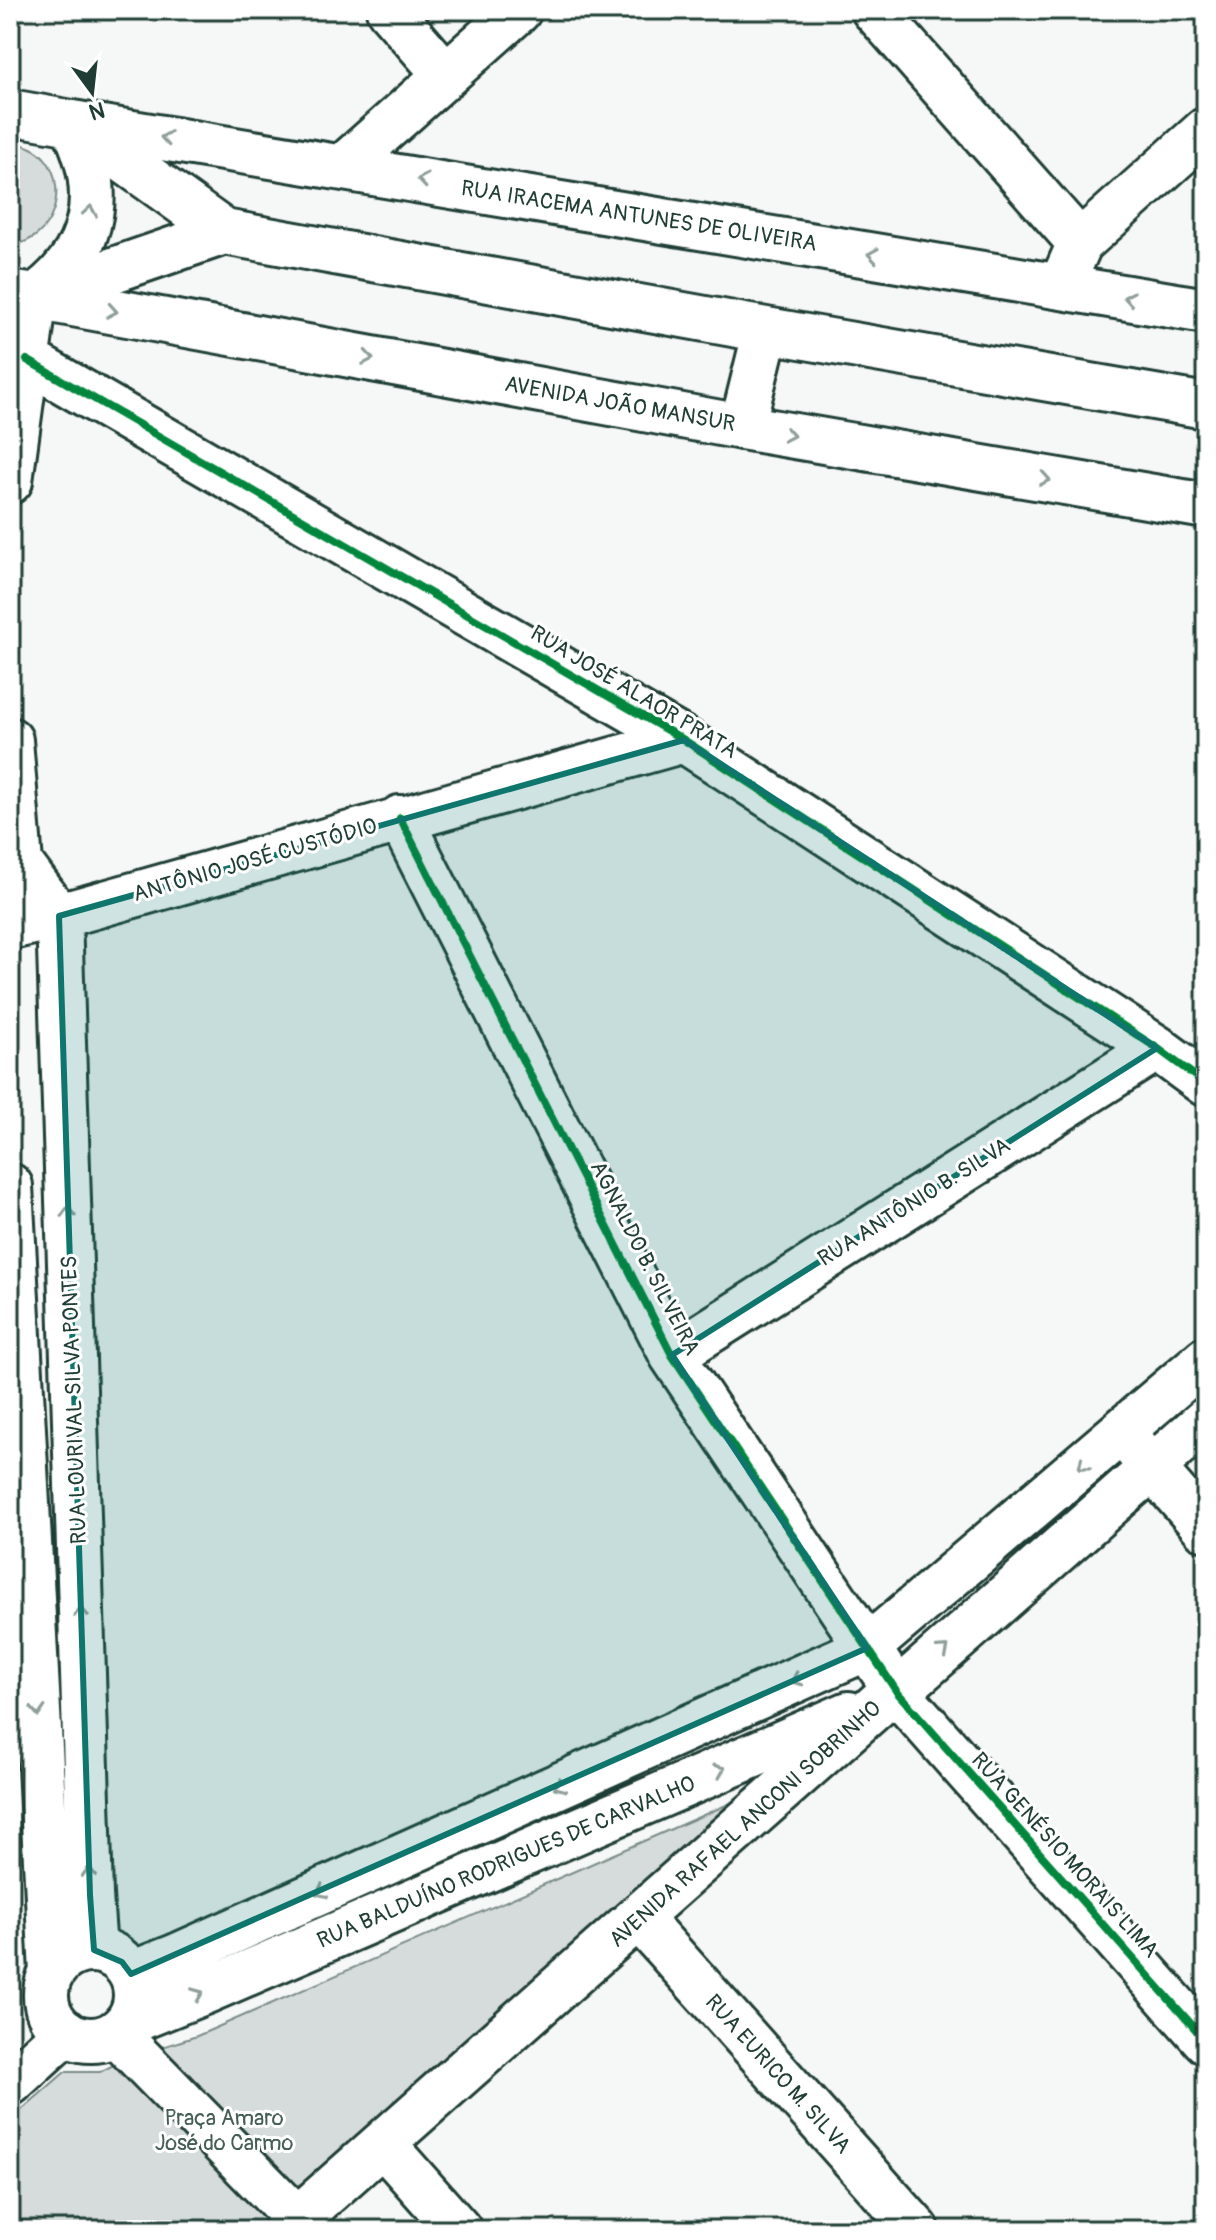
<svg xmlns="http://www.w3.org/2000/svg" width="1216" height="2240" viewBox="0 0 1216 2240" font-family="Pangolin,sans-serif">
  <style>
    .green { fill: #d6dcdb; stroke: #7a8c88; stroke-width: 2 }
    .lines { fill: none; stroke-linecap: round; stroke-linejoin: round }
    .minor-casing { stroke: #1f3d34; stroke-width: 50 }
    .major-casing { stroke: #1f3d34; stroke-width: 50 }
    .minor { stroke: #fff; stroke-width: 44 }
    .major { stroke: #fff; stroke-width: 44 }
    .cycleway-casing { stroke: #fff; stroke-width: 13 }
    .cycleway { stroke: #00873e; stroke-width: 8 }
    .oneway { stroke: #8f9e9a }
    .marked { fill: #0f766e; fill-opacity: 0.2; stroke: #0f766e; stroke-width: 6; stroke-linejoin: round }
    .labels { text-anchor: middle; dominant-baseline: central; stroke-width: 6; stroke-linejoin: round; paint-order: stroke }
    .street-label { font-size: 22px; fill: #1f3d34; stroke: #fff }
    .park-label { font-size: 22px; fill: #445d55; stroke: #fff }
  </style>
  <rect width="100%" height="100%" fill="#f6f7f7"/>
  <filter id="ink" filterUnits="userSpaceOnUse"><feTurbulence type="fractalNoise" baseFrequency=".0125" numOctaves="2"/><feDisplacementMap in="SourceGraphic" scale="16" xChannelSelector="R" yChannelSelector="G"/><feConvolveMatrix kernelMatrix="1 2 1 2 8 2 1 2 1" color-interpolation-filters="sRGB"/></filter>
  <g filter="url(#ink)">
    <path class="green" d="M 10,143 C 16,144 24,144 29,147 C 63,161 64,211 39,233 C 31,241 21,243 10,246 Z
      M 763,1789 L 262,2230 L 10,2230 L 10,2120 L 65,2072 L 100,2072 L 127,2058 L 197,2036 Z"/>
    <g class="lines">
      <defs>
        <path id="minor" d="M 389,10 L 446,75
          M 874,10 L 1080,243 L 1061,286
          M 72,123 L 1206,311
          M 344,166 L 519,10
          M 1080,243 L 1206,130
          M 27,360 L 684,740 L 1157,1048 L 1206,1084
          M 10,481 L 35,297 L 742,427 L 1206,506
          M 10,740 L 20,863 L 11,889
          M 400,818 L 672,1355 L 897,1692 L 1206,2041
          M 20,863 L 59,916 L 90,1895 L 94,1950
          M 10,927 L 59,916 L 684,740
          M 10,1186 L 52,1973
          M 672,1355 L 1157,1048
          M 1134,1446 L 1206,1529
          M 639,1918 L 917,2230
          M46 1995a45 45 0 1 1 90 0a45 45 0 1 1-90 0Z
          M 131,1974 L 175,1957 L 867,1648 L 1206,1359
          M 126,2023 L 206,1991 L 849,1714
          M 115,2033 L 297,2219
          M 10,2083 L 66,2032
          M 383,2144 L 459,2230
          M 285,2230 L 884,1699 L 897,1692 L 1206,1420"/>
        <path id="major" d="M 10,112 L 72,123 L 224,232 L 766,330 L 1206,406
          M 10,293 L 35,297 L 224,232
          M 40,293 C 98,248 105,187 72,123
          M 742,427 L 766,330"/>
      </defs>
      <use href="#minor" class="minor-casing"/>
      <use href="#major" class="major-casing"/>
      <use href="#minor" class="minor"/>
      <use href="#major" class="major"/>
      <defs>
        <path id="cycleway" d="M 27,360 L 684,740 L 1157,1048 L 1206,1084
          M 400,818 L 672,1355 L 897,1692 L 1206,2041"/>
      </defs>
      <use href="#cycleway" class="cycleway-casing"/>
      <use href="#cycleway" class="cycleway"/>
    </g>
    <defs><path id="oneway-chevron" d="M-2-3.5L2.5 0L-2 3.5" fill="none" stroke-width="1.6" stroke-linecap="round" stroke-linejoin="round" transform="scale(2)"/></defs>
    <g class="oneway">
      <use href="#oneway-chevron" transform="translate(166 138) rotate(-171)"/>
      <use href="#oneway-chevron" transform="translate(423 180) rotate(-171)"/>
      <use href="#oneway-chevron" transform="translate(90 211) rotate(-81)"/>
      <use href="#oneway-chevron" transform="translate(873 255) rotate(-171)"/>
      <use href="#oneway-chevron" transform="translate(1129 298) rotate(-170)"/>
      <use href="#oneway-chevron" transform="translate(112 311) rotate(10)"/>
      <use href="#oneway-chevron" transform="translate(368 358) rotate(10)"/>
      <use href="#oneway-chevron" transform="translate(789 435) rotate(10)"/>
      <use href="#oneway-chevron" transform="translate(1045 479) rotate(10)"/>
      <use href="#oneway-chevron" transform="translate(68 1212) rotate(-92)"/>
      <use href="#oneway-chevron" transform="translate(1083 1465) rotate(140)"/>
      <use href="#oneway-chevron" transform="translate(81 1612) rotate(-92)"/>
      <use href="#oneway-chevron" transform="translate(944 1650) rotate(-41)"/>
      <use href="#oneway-chevron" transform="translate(796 1680) rotate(156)"/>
      <use href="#oneway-chevron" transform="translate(38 1711) rotate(87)"/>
      <use href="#oneway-chevron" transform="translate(720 1770) rotate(-23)"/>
      <use href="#oneway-chevron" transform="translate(559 1786) rotate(156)"/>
      <use href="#oneway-chevron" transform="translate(89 1872) rotate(-92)"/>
      <use href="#oneway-chevron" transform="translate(321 1892) rotate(156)"/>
      <use href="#oneway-chevron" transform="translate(198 1994) rotate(-22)"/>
    </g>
  </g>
  <path class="marked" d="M 684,740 L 1157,1048 L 672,1355 L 867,1648 L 131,1974 L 122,1962 L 94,1950 L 90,1895 L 59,916 Z"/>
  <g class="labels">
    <g class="street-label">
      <text transform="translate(639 216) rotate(9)">RUA IRACEMA ANTUNES DE OLIVEIRA</text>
      <text transform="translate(620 404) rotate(10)">AVENIDA JOÃO MANSUR</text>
      <text transform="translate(634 692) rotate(31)">RUA JOSÉ ALAOR PRATA</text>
      <text transform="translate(255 860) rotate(-16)">ANTÔNIO JOSÉ CUSTÓDIO</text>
      <text transform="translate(914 1202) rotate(-32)">RUA ANTÔNIO B. SILVA</text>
      <text transform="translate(645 1258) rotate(63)">AGNALDO B. SILVEIRA</text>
      <text transform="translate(74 1400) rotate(-92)">RUA LOURIVAL SILVA PONTES</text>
      <text transform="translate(745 1824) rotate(-42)">AVENIDA RAFAEL ANCONI SOBRINHO</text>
      <text transform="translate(1065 1855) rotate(48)">RUA GENÉSIO MORAIS LIMA</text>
      <text transform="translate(506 1862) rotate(-23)">RUA BALDUÍNO RODRIGUES DE CARVALHO</text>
      <text transform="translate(778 2074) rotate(48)">RUA EURICO M. SILVA</text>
    </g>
    <g class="park-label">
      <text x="224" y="2118">Praça Amaro<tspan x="224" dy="25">José do Carmo</tspan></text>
    </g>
  </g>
  <rect width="1216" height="2240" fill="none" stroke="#fff" stroke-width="40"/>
  <rect x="20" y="20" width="1176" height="2200" fill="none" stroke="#1f3d34" stroke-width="3" filter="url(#ink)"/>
  <g transform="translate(92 92) rotate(165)" stroke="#ffffff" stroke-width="6" paint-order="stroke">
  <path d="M0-6L14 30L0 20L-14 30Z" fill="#1f3d34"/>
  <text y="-12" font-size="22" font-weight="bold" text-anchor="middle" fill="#1f3d34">N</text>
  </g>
</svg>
